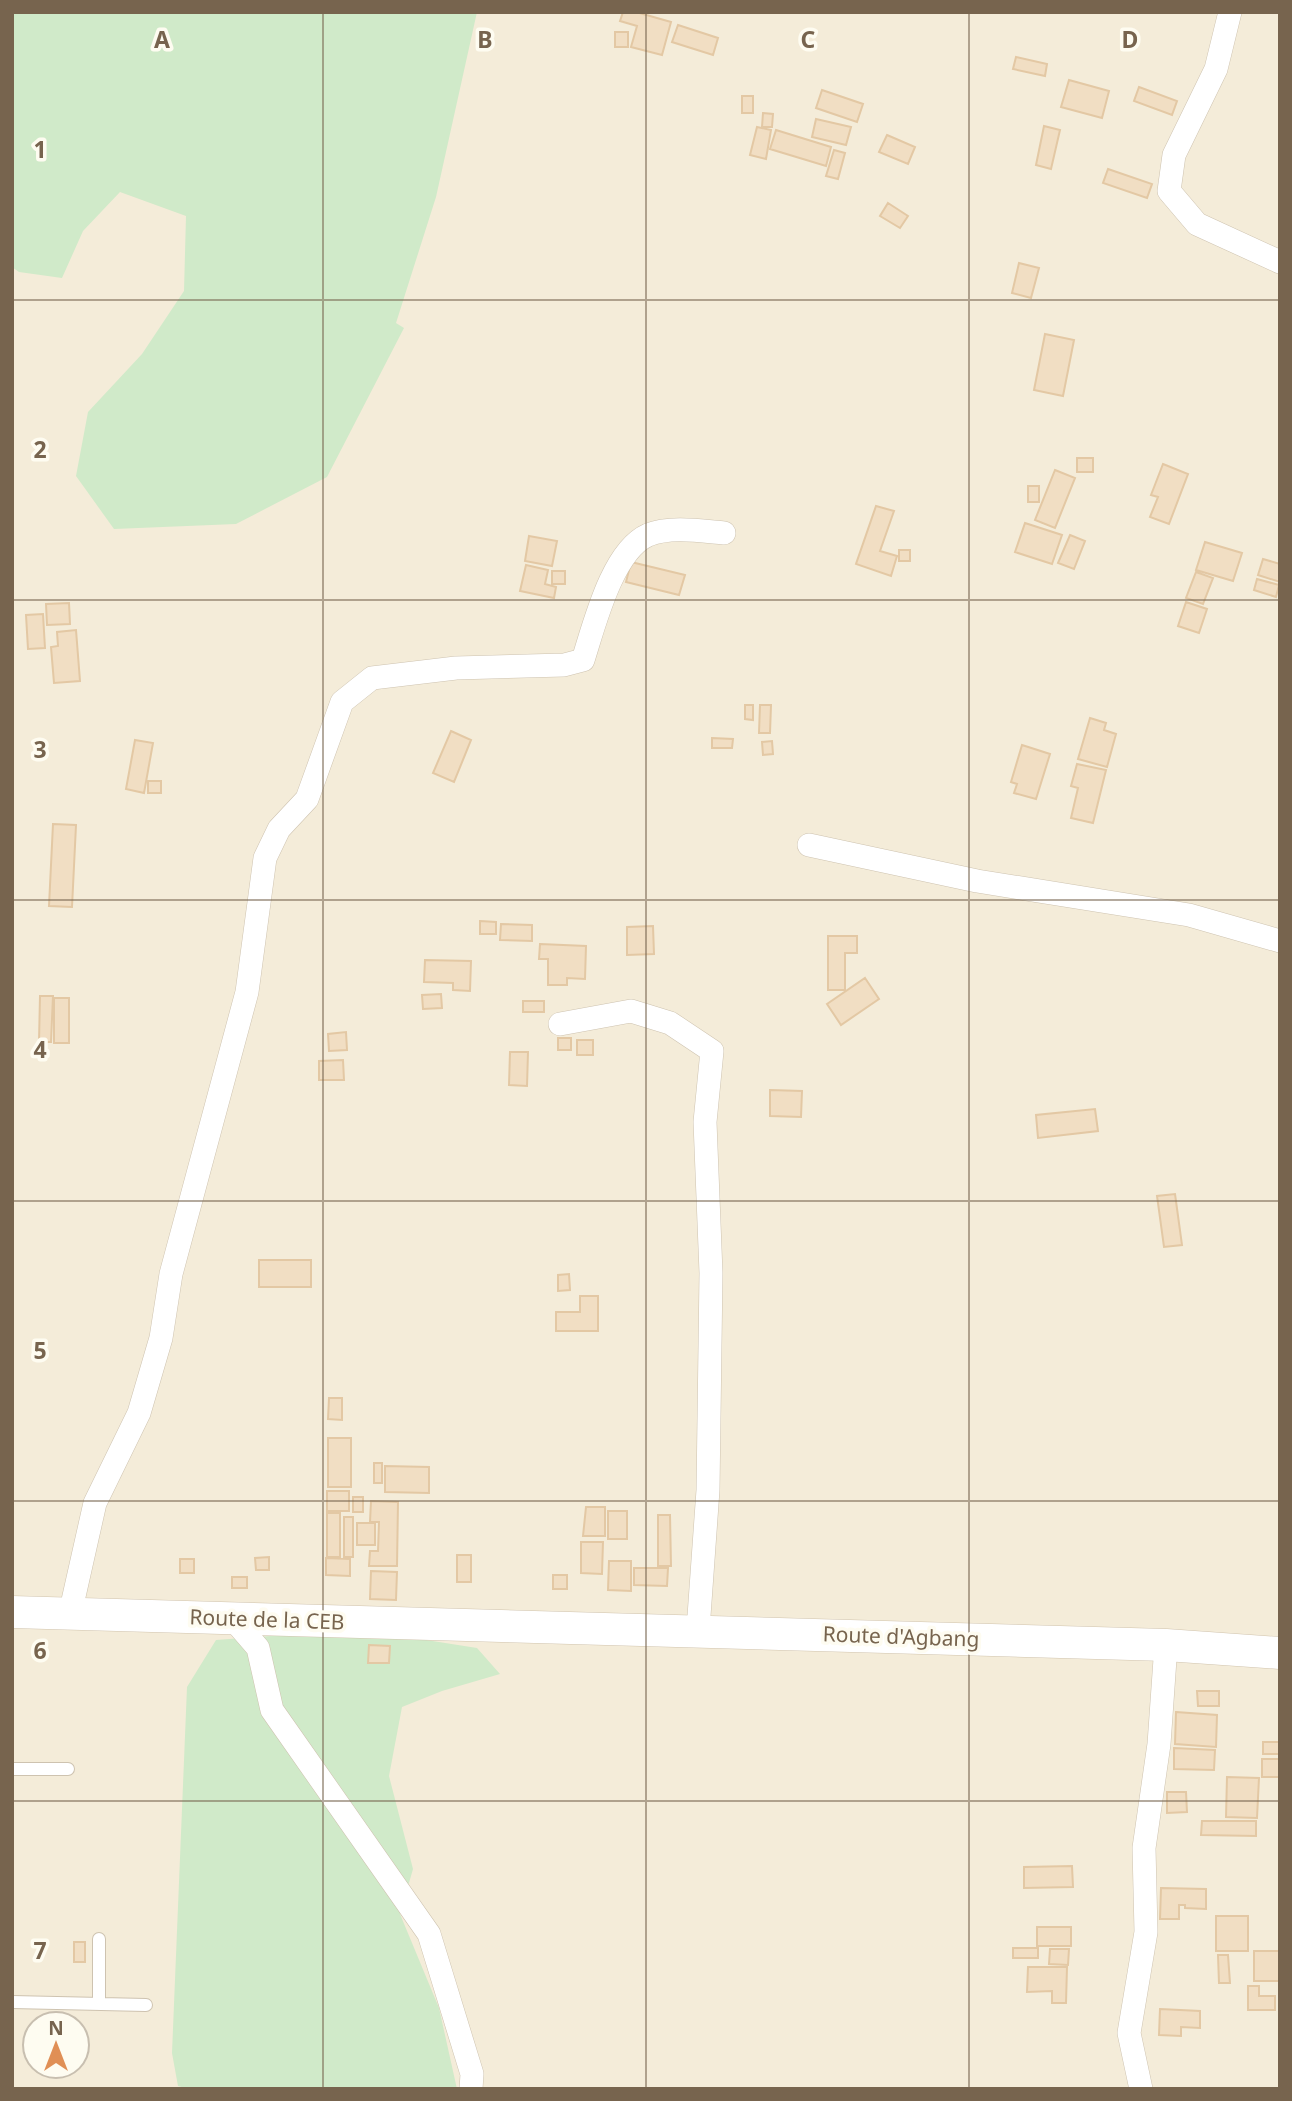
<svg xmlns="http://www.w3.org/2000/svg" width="1292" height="2101" viewBox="0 0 1292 2101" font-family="'Noto Sans',sans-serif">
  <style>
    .residential { fill: #f4ecd9; fill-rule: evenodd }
    .green { fill: #d0eac9 }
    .building { fill: #f1dec3; stroke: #e3c8a4; stroke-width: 2 }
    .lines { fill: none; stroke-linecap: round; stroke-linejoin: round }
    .service-casing { stroke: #cec3b0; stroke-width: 14 }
    .minor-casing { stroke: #cec3b0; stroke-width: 24 }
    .secondary-casing { stroke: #d1c4ae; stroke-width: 33 }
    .service { stroke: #fff; stroke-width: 12 }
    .minor { stroke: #fff; stroke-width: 23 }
    .secondary { stroke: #fff; stroke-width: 32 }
    .grid { fill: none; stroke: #77644e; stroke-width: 2; stroke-opacity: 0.55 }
    .labels { text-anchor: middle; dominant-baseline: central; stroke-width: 7; stroke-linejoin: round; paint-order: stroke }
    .street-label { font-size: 21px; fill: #77644e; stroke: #fefcf1 }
    .grid-label { font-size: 23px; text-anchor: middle; font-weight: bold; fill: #77644e; stroke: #fefcf1; stroke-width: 7; stroke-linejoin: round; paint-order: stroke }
  </style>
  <rect width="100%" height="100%" fill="#fcf9eb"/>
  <path class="residential" d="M 12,12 L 1280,12 L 1280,2089 L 12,2089 ZM 35,2024 L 77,2024 L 77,2066 L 35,2066 Z"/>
  <path class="green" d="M 12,12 L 477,12 L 436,197 L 396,323 L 404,328 L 327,477 L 236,524 L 114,529 L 76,476 L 88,412 L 142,354 L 184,291 L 186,216 L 120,192 L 83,231 L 62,278 L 19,272 L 12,267 Z
    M 298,1634 L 388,1634 L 477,1648 L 500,1674 L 442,1691 L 402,1707 L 389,1776 L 413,1869 L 400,1914 L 439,2008 L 457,2089 L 189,2089 L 178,2086 L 172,2053 L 187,1687 L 216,1640 Z"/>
  <path class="building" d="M 623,12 L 636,12 L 671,22 L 662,55 L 631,47 L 637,26 L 620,21 Z
    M 678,25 L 718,38 L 713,55 L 672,42 Z
    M 615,32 L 628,32 L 628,47 L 615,47 Z
    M 1016,57 L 1047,64 L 1045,76 L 1013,69 Z
    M 1069,80 L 1109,91 L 1102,118 L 1061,107 Z
    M 1139,87 L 1177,101 L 1172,115 L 1134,101 Z
    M 822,90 L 863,104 L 857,122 L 816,108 Z
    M 742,96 L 753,96 L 753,113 L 742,113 Z
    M 763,113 L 773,114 L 772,127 L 762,127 Z
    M 816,119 L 851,127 L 846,145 L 812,137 Z
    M 1044,126 L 1060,130 L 1051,169 L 1036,165 Z
    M 757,127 L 771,130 L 766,159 L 750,155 Z
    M 776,130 L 831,147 L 826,166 L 770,149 Z
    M 887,135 L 915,147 L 908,164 L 879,152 Z
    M 834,150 L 845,153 L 838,179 L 826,176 Z
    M 1108,169 L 1152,184 L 1147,198 L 1103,183 Z
    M 888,203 L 908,216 L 900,228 L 880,216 Z
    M 1019,263 L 1039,268 L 1031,298 L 1012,293 Z
    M 1045,334 L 1074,340 L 1063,396 L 1034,390 Z
    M 1077,458 L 1093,458 L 1093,472 L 1077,472 Z
    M 1163,464 L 1188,474 L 1169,524 L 1150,517 L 1158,497 L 1151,495 Z
    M 1055,470 L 1075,478 L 1055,528 L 1035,520 Z
    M 1028,486 L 1039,486 L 1039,502 L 1028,502 Z
    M 876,506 L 894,511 L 880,551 L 897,556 L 891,576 L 856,564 Z
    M 1025,523 L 1062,535 L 1052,564 L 1015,552 Z
    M 1070,535 L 1085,541 L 1074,569 L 1058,563 Z
    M 529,536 L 557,541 L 552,566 L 525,561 Z
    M 1205,542 L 1242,553 L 1233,581 L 1196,570 Z
    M 899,550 L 910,550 L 910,561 L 899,561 Z
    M 1263,559 L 1280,564 L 1280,582 L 1258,575 Z
    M 631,562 L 685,575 L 679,595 L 626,582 Z
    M 526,565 L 548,570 L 545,584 L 556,587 L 554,598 L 520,591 Z
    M 552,571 L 565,571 L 565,584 L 552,584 Z
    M 1196,572 L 1213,578 L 1203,604 L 1186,598 Z
    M 1257,579 L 1279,585 L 1276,597 L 1254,590 Z
    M 1186,602 L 1207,609 L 1199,633 L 1178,626 Z
    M 69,603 L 70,624 L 47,625 L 46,604 Z
    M 43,614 L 45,648 L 28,649 L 26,615 Z
    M 76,630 L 80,681 L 54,683 L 51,647 L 58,646 L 57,632 Z
    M 745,705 L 753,705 L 753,720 L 745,719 Z
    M 760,705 L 771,705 L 770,733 L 759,733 Z
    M 1090,718 L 1106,723 L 1104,730 L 1116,734 L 1107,767 L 1078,759 Z
    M 451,731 L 471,740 L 454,782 L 433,773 Z
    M 712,738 L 733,739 L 732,748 L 712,748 Z
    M 135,740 L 153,743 L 144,793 L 126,789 Z
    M 772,741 L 773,754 L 763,755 L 762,742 Z
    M 1022,745 L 1050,754 L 1036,799 L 1014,793 L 1017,784 L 1011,782 Z
    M 1077,764 L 1106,770 L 1093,823 L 1071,818 L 1078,788 L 1071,786 Z
    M 148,781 L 161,781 L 161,793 L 148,793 Z
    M 53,824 L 76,825 L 72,907 L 49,906 Z
    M 480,921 L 496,922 L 496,934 L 480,934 Z
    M 501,924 L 532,925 L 532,941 L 500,940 Z
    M 653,926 L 654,954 L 627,955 L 627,927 Z
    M 828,936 L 857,936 L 857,953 L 845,953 L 845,990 L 828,990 Z
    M 540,944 L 586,946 L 585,979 L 567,978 L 567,985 L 548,985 L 548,959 L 539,959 Z
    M 425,960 L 471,961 L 470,991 L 453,990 L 453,983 L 424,982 Z
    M 865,978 L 879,999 L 841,1025 L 827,1004 Z
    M 441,994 L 442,1008 L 423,1009 L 422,995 Z
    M 40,996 L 53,996 L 51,1042 L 39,1042 Z
    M 54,998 L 69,998 L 69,1043 L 54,1043 Z
    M 523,1001 L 544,1001 L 544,1012 L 523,1012 Z
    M 346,1032 L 347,1050 L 329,1051 L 328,1034 Z
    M 558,1038 L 571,1038 L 571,1050 L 558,1050 Z
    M 577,1040 L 593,1040 L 593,1055 L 577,1055 Z
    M 510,1052 L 528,1052 L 527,1086 L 509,1085 Z
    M 343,1060 L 344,1080 L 319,1080 L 319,1061 Z
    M 770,1090 L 802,1091 L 801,1117 L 770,1116 Z
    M 1095,1109 L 1098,1131 L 1038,1138 L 1036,1115 Z
    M 1175,1194 L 1182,1245 L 1164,1247 L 1157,1196 Z
    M 259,1260 L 311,1260 L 311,1287 L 259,1287 Z
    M 569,1274 L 570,1290 L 558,1291 L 558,1275 Z
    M 580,1296 L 598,1296 L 598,1331 L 556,1331 L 556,1312 L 580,1312 Z
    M 329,1398 L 342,1398 L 342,1420 L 328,1419 Z
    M 328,1438 L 351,1438 L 351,1487 L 328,1487 Z
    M 374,1463 L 382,1463 L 382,1483 L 374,1483 Z
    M 385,1466 L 429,1467 L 429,1493 L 385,1492 Z
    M 327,1491 L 349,1491 L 349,1511 L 327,1511 Z
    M 353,1497 L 363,1497 L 363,1512 L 353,1512 Z
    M 371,1501 L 398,1502 L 397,1566 L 369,1566 L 370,1551 L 378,1551 L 379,1522 L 370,1522 Z
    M 586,1507 L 605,1507 L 605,1536 L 583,1536 Z
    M 608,1511 L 627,1511 L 627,1539 L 608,1539 Z
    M 327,1513 L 340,1513 L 340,1557 L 327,1557 Z
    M 658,1515 L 670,1515 L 671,1566 L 658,1566 Z
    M 344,1517 L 353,1517 L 353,1557 L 344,1557 Z
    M 357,1523 L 375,1523 L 375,1545 L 357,1545 Z
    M 581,1542 L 603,1542 L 602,1574 L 581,1573 Z
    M 457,1555 L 471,1555 L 471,1582 L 457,1582 Z
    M 269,1557 L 269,1570 L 256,1570 L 255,1558 Z
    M 326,1558 L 350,1559 L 350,1576 L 326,1575 Z
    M 180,1559 L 194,1559 L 194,1573 L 180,1573 Z
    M 609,1561 L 631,1561 L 631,1591 L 608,1590 Z
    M 634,1568 L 668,1568 L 667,1586 L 634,1585 Z
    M 371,1571 L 397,1572 L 396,1600 L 370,1599 Z
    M 553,1575 L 567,1575 L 567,1589 L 553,1589 Z
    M 232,1577 L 247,1577 L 247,1588 L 232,1588 Z
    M 369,1645 L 390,1646 L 389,1663 L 368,1663 Z
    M 1197,1691 L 1219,1691 L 1219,1706 L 1198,1706 Z
    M 1176,1712 L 1217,1715 L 1216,1747 L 1175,1744 Z
    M 1263,1742 L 1280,1742 L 1280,1754 L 1263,1754 Z
    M 1174,1748 L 1215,1750 L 1214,1770 L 1174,1769 Z
    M 1262,1759 L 1280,1759 L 1280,1777 L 1262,1777 Z
    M 1227,1777 L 1259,1778 L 1257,1818 L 1226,1817 Z
    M 1167,1792 L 1186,1792 L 1187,1812 L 1167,1813 Z
    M 1202,1821 L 1256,1821 L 1256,1836 L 1201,1835 Z
    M 1072,1866 L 1073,1887 L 1024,1888 L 1024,1867 Z
    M 1161,1888 L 1206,1889 L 1206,1909 L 1185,1908 L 1185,1905 L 1179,1905 L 1179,1919 L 1160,1919 Z
    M 1216,1916 L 1248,1916 L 1248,1951 L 1216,1951 Z
    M 1037,1927 L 1071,1927 L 1071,1946 L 1037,1946 Z
    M 74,1942 L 85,1942 L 85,1962 L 74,1962 Z
    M 1013,1948 L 1038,1948 L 1038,1958 L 1013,1958 Z
    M 1050,1949 L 1069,1949 L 1068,1965 L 1049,1964 Z
    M 1254,1951 L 1280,1951 L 1280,1981 L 1254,1981 Z
    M 1218,1955 L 1228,1955 L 1230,1983 L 1219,1983 Z
    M 1028,1967 L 1067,1967 L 1066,2003 L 1052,2003 L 1052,1991 L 1027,1992 Z
    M 1248,1986 L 1259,1986 L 1259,1996 L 1275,1996 L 1275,2010 L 1248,2010 Z
    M 1160,2009 L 1200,2011 L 1200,2028 L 1181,2027 L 1181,2036 L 1159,2035 Z"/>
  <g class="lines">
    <defs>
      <path id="service" d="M 12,1769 L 68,1769
        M 12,2002 L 146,2005
        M 99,2004 L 99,1939"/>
      <path id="minor" d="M 1230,12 L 1216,69 L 1174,155 L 1169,191 L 1197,224 L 1280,262
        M 809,845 L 977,881 L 1189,915 L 1280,941
        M 560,1024 L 631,1011 L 670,1023 L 712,1051 L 705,1122 L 711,1273 L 708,1490 L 698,1630
        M 70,1614 L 95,1503 L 139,1413 L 161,1338 L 171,1274 L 247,992 L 265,858 L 279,829 L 307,799 L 342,702 L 372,678 L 456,668 L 564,665 L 583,660 C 594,626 612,551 648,535 C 670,526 701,531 724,533
        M 233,1619 L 258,1648 L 272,1710 L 429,1934 L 472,2074 L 471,2089
        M 1141,2089 L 1129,2033 L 1146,1932 L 1144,1848 L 1159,1744 L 1166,1645"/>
      <path id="secondary" d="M 12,1612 L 1166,1645 L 1280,1653"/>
    </defs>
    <use href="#service" class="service-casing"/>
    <use href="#minor" class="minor-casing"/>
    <use href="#secondary" class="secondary-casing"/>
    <use href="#service" class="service"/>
    <use href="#minor" class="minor"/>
    <use href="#secondary" class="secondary"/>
  </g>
  <path class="grid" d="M 323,12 L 323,2089M 646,12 L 646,2089M 969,12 L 969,2089M 12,300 L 1280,300M 12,600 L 1280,600M 12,900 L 1280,900M 12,1201 L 1280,1201M 12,1501 L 1280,1501M 12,1801 L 1280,1801"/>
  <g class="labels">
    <g class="street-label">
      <text transform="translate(267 1619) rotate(2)">Route de la CEB</text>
      <text transform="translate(901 1636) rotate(2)">Route d'Agbang</text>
    </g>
  </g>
  <g class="grid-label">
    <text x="162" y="48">A</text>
    <text x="485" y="48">B</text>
    <text x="808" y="48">C</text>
    <text x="1130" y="48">D</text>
    <text x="40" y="158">1</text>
    <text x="40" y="458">2</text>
    <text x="40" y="758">3</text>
    <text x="40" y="1058">4</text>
    <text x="40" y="1359">5</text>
    <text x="40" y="1659">6</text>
    <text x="40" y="1959">7</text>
  </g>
  <rect width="1292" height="2101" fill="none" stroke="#77644e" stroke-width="28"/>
  <g transform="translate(56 2045)"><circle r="33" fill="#fefcf1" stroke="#c8bfb0" stroke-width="2"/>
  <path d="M0-5L12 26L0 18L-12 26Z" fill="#e08f55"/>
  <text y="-10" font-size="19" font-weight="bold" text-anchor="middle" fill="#77644e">N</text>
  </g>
</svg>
